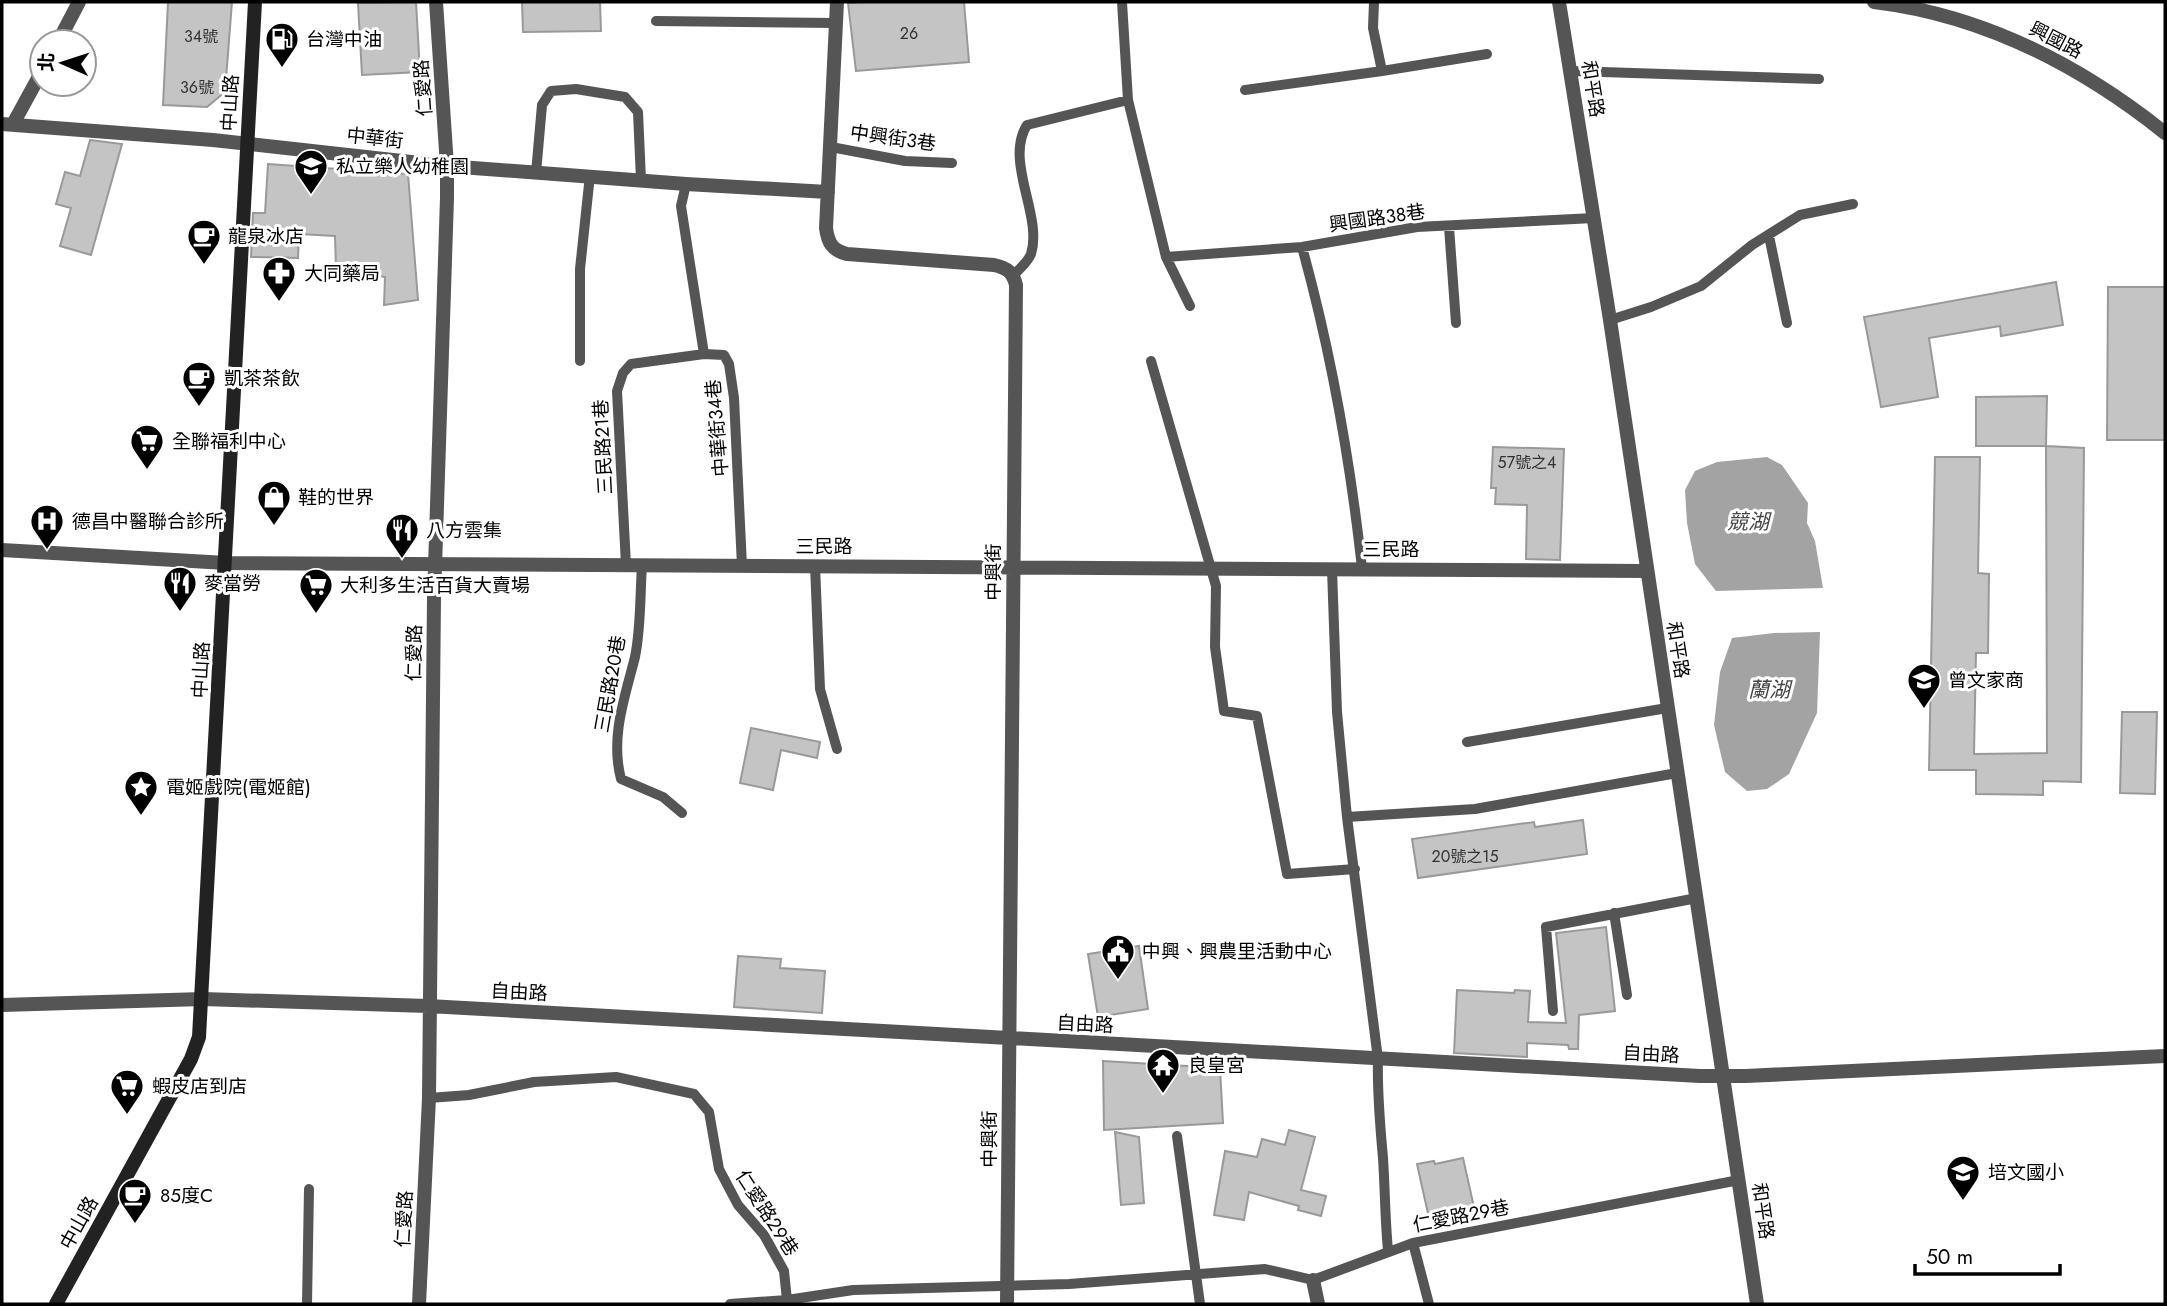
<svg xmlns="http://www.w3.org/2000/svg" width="2167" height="1306" viewBox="0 0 2167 1306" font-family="Jost,'Noto Sans TC',sans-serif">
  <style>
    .water { fill: #a3a3a3 }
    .building { fill: #c4c4c4; stroke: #999; stroke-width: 2 }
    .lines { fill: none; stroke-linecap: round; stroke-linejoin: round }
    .lane { stroke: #555; stroke-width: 10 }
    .street { stroke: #555; stroke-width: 14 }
    .secondary { stroke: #222; stroke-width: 14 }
    .labels { text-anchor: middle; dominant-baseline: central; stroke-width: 6; stroke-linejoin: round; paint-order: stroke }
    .number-label { font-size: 16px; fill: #313131 }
    .poi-label { font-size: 19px; fill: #000; stroke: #fff; text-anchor: start }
    .street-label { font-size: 19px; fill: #000; stroke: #fff }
    .water-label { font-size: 21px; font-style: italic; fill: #444; stroke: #fff }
  </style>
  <rect width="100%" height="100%" fill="#fff"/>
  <path class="water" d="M 1767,457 L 1782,465 L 1808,503 L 1807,523 L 1815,541 L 1823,588 L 1716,591 L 1695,564 L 1687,523 L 1685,490 L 1695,471 L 1717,462 Z
    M 1820,632 L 1817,713 L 1789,774 L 1767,789 L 1747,791 L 1725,772 L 1714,725 L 1720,672 L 1732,638 L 1774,633 Z"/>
  <path class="building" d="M 168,2 L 232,2 L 225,92 L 207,107 L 163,105 Z
    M 416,2 L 420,72 L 362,75 L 358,3 Z
    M 522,2 L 600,2 L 601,31 L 523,32 Z
    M 867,2 L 964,2 L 969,62 L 856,71 L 848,3 Z
    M 90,140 L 122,144 L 91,255 L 60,246 L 71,208 L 56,204 L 65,172 L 80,176 Z
    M 268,164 L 408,174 L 418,300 L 384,305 L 385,277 L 336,269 L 335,236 L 299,234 L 298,258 L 251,257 L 253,213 L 265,213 Z
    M 2056,282 L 2063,325 L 2001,336 L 2000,326 L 1929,338 L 1938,397 L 1881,407 L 1864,317 Z
    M 2108,287 L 2165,287 L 2165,440 L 2107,440 Z
    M 2047,396 L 2046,446 L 1976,446 L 1976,397 Z
    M 2046,446 L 2084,448 L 2081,782 L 2043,781 L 2043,795 L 1976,794 L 1976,770 L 1929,770 L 1935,457 L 1980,457 L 1978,573 L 1989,574 L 1988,653 L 1976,653 L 1974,754 L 2047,753 Z
    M 1493,447 L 1564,449 L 1560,560 L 1526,559 L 1527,505 L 1495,504 L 1496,488 L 1491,488 Z
    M 2122,712 L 2157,712 L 2155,794 L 2120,793 Z
    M 751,728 L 820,742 L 817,758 L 781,750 L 773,790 L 740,783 Z
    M 1583,820 L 1587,854 L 1418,878 L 1412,839 L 1534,822 L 1535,827 Z
    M 1606,927 L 1615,1011 L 1579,1015 L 1578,1049 L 1569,1049 L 1568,1045 L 1527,1043 L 1527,1057 L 1454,1053 L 1457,990 L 1514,993 L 1515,990 L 1530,991 L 1528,1022 L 1566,1023 L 1556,933 Z
    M 1139,946 L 1148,1009 L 1098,1017 L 1088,954 Z
    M 738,956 L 781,959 L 780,968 L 825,971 L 822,1013 L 734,1007 Z
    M 1103,1061 L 1220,1068 L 1223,1123 L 1104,1130 Z
    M 1289,1130 L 1315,1137 L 1301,1190 L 1326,1196 L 1321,1216 L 1298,1210 L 1299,1206 L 1249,1192 L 1244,1220 L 1214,1215 L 1225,1151 L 1257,1157 L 1262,1139 L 1285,1145 Z
    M 1115,1132 L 1139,1137 L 1144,1203 L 1121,1205 Z
    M 1463,1158 L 1476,1216 L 1452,1221 L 1450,1214 L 1429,1218 L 1417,1164 L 1434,1161 L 1435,1164 Z"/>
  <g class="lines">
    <path class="lane" d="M 1122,2 L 1128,100 L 1166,257 L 1190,306
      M 1374,2 L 1373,28 L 1382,71 L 1487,54
      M 656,21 L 836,23
      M 1571,71 L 1819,79
      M 1245,90 L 1382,71
      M 831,147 L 905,161 L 952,163
      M 536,173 L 542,105 L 551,91 L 576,89 L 625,97 L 638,112 L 641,180
      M 686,184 L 681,206 L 704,354
      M 1449,227 L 1456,323
      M 1769,236 L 1787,323
      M 1302,247 C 1331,352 1350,459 1362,568
      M 1166,257 L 1302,247 L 1417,227 L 1594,218
      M 1014,275 C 1019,269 1028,262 1031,254 C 1043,216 1004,161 1027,125 L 1128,100
      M 1610,320 L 1651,307 L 1701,286 L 1752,245 L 1800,215 L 1853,204
      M 580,361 L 580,269 L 590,175
      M 1151,361 L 1216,586 L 1215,647 L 1224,711 L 1257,716 L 1287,874 L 1355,869
      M 626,565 L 617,391 L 623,373 L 631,364 L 704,354 L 724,355 L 729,364 L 734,398 L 742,566
      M 642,565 C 640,595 641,628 635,657 C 625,697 610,737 621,779 L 663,797 L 682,813
      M 815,565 L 820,689 L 837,749
      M 1332,569 L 1337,712 L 1347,817 L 1378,1059 C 1377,1094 1380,1124 1383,1158 C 1385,1188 1385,1219 1388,1250
      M 1467,742 L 1667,708
      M 1347,817 L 1475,809 L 1677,773
      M 1614,913 L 1627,995
      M 1553,1011 L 1546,927 L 1697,898
      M 429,1098 L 469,1095 L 534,1082 L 616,1077 L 694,1094 L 709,1112 L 719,1169 L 738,1205 L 764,1235 L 784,1271 L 787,1300 L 853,1290 L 1069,1284 L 1265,1269 L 1313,1280 L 1413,1243 L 1739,1180
      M 1177,1136 L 1200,1304
      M 1413,1243 L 1429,1304
      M 307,1304 L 309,1189
      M 730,1304 L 787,1300 L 787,1304"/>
    <path class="street" d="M 837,2 L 826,228 C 828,243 832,250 847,254 L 994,265 C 1007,268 1013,272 1016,285 L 1007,1304
      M 1559,2 L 1610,320 L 1757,1304
      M 1874,2 C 1983,15 2081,66 2165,133
      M 58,42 L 79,2
      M 2,124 L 213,140 L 447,166 L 686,184 L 828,192
      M 13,124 L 42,71
      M 2,550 L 226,563 L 1646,571
      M 2,1005 L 203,999 L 428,1006 L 1700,1076 L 1746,1076 L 2165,1056
      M 1313,1280 L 1318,1304
      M 419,1304 L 429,1098 L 434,598 L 447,198 L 447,166 L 436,2"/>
    <path class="secondary" d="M 56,1304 L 191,1059 L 199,1037 L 255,2"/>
  </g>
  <defs>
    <symbol id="fuel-pin" viewBox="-11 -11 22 30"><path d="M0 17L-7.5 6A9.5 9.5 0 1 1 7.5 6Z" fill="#000" stroke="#fff"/><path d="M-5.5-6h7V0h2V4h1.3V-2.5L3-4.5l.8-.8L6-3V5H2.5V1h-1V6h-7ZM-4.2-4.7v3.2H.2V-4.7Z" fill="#fff"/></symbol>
    <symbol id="school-pin" viewBox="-11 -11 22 30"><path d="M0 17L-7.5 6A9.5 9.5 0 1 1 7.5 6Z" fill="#000" stroke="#fff"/><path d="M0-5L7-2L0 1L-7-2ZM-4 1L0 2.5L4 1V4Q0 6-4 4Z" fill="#fff"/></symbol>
    <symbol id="cafe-pin" viewBox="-11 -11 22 30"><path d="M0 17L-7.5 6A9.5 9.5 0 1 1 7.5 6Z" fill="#000" stroke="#fff"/><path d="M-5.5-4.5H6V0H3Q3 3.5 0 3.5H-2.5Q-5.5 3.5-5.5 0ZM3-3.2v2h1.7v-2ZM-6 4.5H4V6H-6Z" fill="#fff"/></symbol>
    <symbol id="pharmacy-pin" viewBox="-11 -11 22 30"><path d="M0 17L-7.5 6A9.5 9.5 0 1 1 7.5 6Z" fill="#000" stroke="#fff"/><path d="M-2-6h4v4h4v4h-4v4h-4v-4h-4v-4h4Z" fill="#fff"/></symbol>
    <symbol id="supermarket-pin" viewBox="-11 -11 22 30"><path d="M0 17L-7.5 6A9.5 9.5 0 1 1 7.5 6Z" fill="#000" stroke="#fff"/><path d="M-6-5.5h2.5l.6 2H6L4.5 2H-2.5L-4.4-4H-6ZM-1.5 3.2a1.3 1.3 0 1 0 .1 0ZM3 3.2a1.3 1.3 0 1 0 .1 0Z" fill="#fff"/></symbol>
    <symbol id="shop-pin" viewBox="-11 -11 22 30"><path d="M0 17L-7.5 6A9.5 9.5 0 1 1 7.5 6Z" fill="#000" stroke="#fff"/><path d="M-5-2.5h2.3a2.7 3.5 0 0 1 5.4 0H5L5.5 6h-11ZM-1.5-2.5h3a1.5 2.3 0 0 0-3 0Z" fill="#fff"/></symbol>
    <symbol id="hospital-pin" viewBox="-11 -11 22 30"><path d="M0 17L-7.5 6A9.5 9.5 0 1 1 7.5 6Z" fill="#000" stroke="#fff"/><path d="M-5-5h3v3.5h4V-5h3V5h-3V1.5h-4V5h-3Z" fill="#fff"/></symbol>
    <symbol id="restaurant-pin" viewBox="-11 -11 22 30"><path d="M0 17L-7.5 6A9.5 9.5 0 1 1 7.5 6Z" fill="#000" stroke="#fff"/><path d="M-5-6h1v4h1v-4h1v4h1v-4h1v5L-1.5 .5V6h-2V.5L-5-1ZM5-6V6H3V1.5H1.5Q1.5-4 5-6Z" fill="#fff"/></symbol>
    <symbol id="sight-pin" viewBox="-11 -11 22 30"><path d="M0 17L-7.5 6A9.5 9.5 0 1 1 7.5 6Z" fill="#000" stroke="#fff"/><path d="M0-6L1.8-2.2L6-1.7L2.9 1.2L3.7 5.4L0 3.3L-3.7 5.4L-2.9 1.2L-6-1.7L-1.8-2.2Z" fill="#fff"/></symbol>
    <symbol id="civic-pin" viewBox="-11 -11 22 30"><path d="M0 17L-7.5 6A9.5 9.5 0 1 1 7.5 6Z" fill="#000" stroke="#fff"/><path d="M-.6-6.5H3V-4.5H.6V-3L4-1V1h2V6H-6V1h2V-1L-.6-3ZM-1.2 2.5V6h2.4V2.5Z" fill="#fff"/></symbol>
    <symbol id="temple-pin" viewBox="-11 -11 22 30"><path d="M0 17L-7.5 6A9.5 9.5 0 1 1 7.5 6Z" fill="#000" stroke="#fff"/><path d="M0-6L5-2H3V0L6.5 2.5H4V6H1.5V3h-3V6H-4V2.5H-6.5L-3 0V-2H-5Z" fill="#fff"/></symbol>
  </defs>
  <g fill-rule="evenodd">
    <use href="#fuel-pin" x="263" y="20" width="38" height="52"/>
    <use href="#school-pin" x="292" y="147" width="38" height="52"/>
    <use href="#cafe-pin" x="185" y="217" width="38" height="52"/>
    <use href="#pharmacy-pin" x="260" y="254" width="38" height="52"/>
    <use href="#cafe-pin" x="180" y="359" width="38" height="52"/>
    <use href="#supermarket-pin" x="128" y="422" width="38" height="52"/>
    <use href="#shop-pin" x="255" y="478" width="38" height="52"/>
    <use href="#hospital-pin" x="28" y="502" width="38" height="52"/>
    <use href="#restaurant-pin" x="383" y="511" width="38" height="52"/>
    <use href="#restaurant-pin" x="161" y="564" width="38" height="52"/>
    <use href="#supermarket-pin" x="297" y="566" width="38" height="52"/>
    <use href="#school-pin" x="1905" y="661" width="38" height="52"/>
    <use href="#sight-pin" x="122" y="768" width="38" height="52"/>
    <use href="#civic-pin" x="1099" y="932" width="38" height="52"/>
    <use href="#temple-pin" x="1144" y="1046" width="38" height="52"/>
    <use href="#supermarket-pin" x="108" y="1067" width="38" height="52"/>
    <use href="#school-pin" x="1944" y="1153" width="38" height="52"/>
    <use href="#cafe-pin" x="116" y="1176" width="38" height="52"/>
  </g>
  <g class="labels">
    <g class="number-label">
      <text x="909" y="33">26</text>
      <text x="201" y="36">34號</text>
      <text x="197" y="87">36號</text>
      <text x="1527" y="462">57號之4</text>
      <text x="1465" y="856">20號之15</text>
    </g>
    <g class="poi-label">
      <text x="306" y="39">台灣中油</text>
      <text x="336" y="166">私立樂人幼稚園</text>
      <text x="228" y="236">龍泉冰店</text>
      <text x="304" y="273">大同藥局</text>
      <text x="224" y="378">凱茶茶飲</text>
      <text x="172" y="441">全聯福利中心</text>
      <text x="298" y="497">鞋的世界</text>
      <text x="72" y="521">德昌中醫聯合診所</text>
      <text x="426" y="530">八方雲集</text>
      <text x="204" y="583">麥當勞</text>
      <text x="340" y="585">大利多生活百貨大賣場</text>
      <text x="1948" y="680">曾文家商</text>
      <text x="166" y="787">電姬戲院(電姬館)</text>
      <text x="1142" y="951">中興、興農里活動中心</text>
      <text x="1188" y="1065">良皇宮</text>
      <text x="152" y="1086">蝦皮店到店</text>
      <text x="1988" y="1172">培文國小</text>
      <text x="160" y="1195">85度C</text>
    </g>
    <g class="street-label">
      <text transform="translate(2056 40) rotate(27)">興國路</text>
      <text transform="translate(423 88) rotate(-94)">仁愛路</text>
      <text transform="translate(1593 89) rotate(81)">和平路</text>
      <text transform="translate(230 103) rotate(-87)">中山路</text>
      <text transform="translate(375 138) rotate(6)">中華街</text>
      <text transform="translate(893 138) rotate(8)">中興街3巷</text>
      <text transform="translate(1377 218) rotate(-8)">興國路38巷</text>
      <text transform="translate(717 428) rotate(-95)">中華街34巷</text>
      <text transform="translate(603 447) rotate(-93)">三民路21巷</text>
      <text x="824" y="546">三民路</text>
      <text x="1391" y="549">三民路</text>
      <text transform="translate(993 572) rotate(-90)">中興街</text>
      <text transform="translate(1678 650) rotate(81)">和平路</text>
      <text transform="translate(414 653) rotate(-89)">仁愛路</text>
      <text transform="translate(201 670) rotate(-87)">中山路</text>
      <text transform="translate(610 684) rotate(-80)">三民路20巷</text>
      <text transform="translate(519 992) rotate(3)">自由路</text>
      <text transform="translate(1085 1024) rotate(3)">自由路</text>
      <text transform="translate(1651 1054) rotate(3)">自由路</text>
      <text transform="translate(989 1139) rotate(-90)">中興街</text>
      <text transform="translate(1763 1211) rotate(82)">和平路</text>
      <text transform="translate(767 1213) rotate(57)">仁愛路29巷</text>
      <text transform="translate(1461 1216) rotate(-11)">仁愛路29巷</text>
      <text transform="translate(404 1219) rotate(-87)">仁愛路</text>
      <text transform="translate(79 1223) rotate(-61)">中山路</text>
    </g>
    <g class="water-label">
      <text x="1748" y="522">競湖</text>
      <text x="1769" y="690">蘭湖</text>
    </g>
  </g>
  <rect width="2167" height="1306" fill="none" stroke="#000000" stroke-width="7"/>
  <g transform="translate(63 63) rotate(273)"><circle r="33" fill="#ffffff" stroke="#999999" stroke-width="2"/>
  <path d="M0-5L12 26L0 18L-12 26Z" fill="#000000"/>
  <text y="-10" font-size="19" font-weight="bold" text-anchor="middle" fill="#000000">北</text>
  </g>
  <path d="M1915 1264v10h145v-10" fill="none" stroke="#000000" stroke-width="3.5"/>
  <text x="1926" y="1264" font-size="21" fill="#000000" stroke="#ffffff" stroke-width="5" paint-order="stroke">50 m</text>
</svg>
